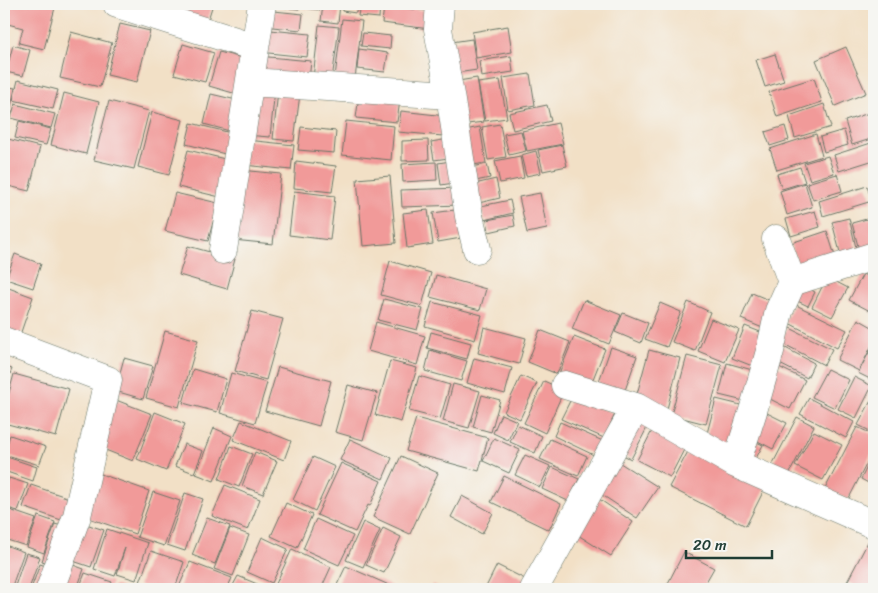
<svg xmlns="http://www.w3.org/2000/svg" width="878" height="593" viewBox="0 0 878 593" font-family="Sriracha,sans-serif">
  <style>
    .building { fill: #f19a99 }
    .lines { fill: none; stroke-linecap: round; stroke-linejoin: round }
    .street-casing { stroke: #697667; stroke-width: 29 }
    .street { stroke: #fff; stroke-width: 28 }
  </style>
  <rect width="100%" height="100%" fill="#f6f6f2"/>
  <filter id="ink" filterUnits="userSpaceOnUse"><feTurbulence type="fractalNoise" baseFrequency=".02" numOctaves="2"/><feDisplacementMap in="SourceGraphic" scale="10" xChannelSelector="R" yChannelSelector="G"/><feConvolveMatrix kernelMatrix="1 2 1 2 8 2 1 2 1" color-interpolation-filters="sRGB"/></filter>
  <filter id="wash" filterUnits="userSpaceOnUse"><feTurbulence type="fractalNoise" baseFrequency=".0096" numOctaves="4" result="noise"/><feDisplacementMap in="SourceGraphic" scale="20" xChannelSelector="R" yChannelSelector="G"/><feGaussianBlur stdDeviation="1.12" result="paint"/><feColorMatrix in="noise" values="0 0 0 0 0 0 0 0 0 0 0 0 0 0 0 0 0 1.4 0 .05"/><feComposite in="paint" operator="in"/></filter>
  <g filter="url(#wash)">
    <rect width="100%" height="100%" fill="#f2e0c6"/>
    <g id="blocks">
      <path class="building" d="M 4,4 L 56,4 L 44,49 L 19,43 L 23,28 L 4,23 Z
        M 174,4 L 213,4 L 206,26 L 170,16 Z
        M 268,4 L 300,4 L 299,9 L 267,6 Z
        M 303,4 L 321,4 L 320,10 L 303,8 Z
        M 323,4 L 340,4 L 338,23 L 321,21 Z
        M 342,4 L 357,4 L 356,13 L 342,11 Z
        M 360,4 L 380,4 L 379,18 L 358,16 Z
        M 384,6 L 432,11 L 430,29 L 382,23 Z
        M 264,10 L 303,14 L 301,30 L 263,26 Z
        M 342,19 L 362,21 L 355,79 L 335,77 Z
        M 120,24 L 150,31 L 137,82 L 107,75 Z
        M 319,25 L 339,27 L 332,80 L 313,78 Z
        M 508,26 L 512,52 L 476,58 L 472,32 Z
        M 261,29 L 310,34 L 307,57 L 259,52 Z
        M 71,32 L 112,43 L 100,87 L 60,78 Z
        M 363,33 L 391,36 L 390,49 L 361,46 Z
        M 472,39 L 477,70 L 450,74 L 445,43 Z
        M 183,44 L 214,53 L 205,82 L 174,74 Z
        M 13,45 L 30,50 L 23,76 L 6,72 Z
        M 846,47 L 866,93 L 835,106 L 816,60 Z
        M 359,49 L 388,53 L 385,72 L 357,69 Z
        M 219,52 L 250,60 L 240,95 L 209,86 Z
        M 775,54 L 784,81 L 765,87 L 756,60 Z
        M 258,56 L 311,61 L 309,80 L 255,75 Z
        M 511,56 L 513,72 L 481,77 L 479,61 Z
        M 530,74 L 535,105 L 508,110 L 503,78 Z
        M 477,78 L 484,122 L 459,125 L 452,82 Z
        M 814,78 L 822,102 L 777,117 L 769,92 Z
        M 18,80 L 58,90 L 53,109 L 13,100 Z
        M 500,80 L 507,118 L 485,121 L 478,83 Z
        M 4,86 L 15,88 L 11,107 L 4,105 Z
        M 250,86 L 275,89 L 270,137 L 245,135 Z
        M 278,91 L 300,94 L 294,141 L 273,139 Z
        M 64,93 L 99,102 L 86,154 L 51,145 Z
        M 211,94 L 245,102 L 237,133 L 204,124 Z
        M 359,96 L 400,100 L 397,122 L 356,118 Z
        M 109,101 L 149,111 L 134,169 L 94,160 Z
        M 15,104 L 55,114 L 51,128 L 11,118 Z
        M 824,104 L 831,127 L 795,138 L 789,116 Z
        M 547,105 L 551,121 L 513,130 L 509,113 Z
        M 401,111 L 446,116 L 443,136 L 398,132 Z
        M 152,112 L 183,120 L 169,175 L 138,167 Z
        M 869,113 L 874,130 L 874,138 L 852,145 L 845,121 Z
        M 19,121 L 51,129 L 46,145 L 15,138 Z
        M 346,121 L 394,126 L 391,160 L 342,155 Z
        M 191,123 L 235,134 L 229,155 L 186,144 Z
        M 558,123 L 563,144 L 527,151 L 522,131 Z
        M 500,124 L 506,157 L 488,160 L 482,127 Z
        M 785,126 L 789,140 L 770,146 L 765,132 Z
        M 301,127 L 336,131 L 334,153 L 298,150 Z
        M 480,127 L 486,163 L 466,166 L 460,131 Z
        M 844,130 L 848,145 L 824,152 L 820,137 Z
        M 521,131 L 526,151 L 509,155 L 504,134 Z
        M 816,134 L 822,156 L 777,170 L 770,149 Z
        M 4,138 L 40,147 L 29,191 L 4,185 Z
        M 454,138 L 456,157 L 434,160 L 431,142 Z
        M 247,140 L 294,145 L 291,170 L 244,165 Z
        M 428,140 L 429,160 L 402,161 L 402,141 Z
        M 874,142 L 874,160 L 839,171 L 834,155 Z
        M 562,145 L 567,166 L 543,171 L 538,150 Z
        M 188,150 L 229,160 L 220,197 L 178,187 Z
        M 536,151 L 541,173 L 526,176 L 521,155 Z
        M 520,156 L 524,178 L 500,183 L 495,161 Z
        M 828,156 L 834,173 L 810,180 L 804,163 Z
        M 457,160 L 460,182 L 441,185 L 438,163 Z
        M 296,161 L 336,166 L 332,192 L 294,188 Z
        M 436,162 L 437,180 L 403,182 L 402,164 Z
        M 487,164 L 490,178 L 466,183 L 463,169 Z
        M 800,167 L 805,182 L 782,189 L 777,174 Z
        M 241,170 L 281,174 L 273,244 L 233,240 Z
        M 837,174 L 842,191 L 813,200 L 807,183 Z
        M 390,176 L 396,243 L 363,246 L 357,179 Z
        M 496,179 L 500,198 L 470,205 L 466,186 Z
        M 805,183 L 812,207 L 787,215 L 780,191 Z
        M 867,186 L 872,201 L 823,216 L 819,201 Z
        M 460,188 L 460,205 L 402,207 L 401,190 Z
        M 294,191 L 335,196 L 330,240 L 289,235 Z
        M 175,193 L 218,203 L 208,241 L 165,231 Z
        M 540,193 L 547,229 L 527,233 L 519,197 Z
        M 510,200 L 513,213 L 484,220 L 481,206 Z
        M 462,209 L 467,237 L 438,242 L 433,213 Z
        M 428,210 L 433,244 L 407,248 L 403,213 Z
        M 815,211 L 820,227 L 791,236 L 786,219 Z
        M 513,215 L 515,226 L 489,232 L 487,220 Z
        M 874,217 L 874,246 L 859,250 L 852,223 Z
        M 849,218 L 857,252 L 841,256 L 832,222 Z
        M 827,231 L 836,259 L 799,271 L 791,243 Z
        M 188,246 L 235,259 L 227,289 L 179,275 Z
        M 15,254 L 41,264 L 33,288 L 6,279 Z
        M 390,261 L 431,273 L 422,306 L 381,295 Z
        M 863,274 L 874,280 L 874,313 L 849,300 Z
        M 436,275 L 486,289 L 480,310 L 430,297 Z
        M 827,277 L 848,288 L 832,317 L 812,307 Z
        M 797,282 L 815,292 L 808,306 L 789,297 Z
        M 6,287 L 33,297 L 20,335 L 4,330 L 4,293 Z
        M 752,293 L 776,303 L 765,329 L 741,319 Z
        M 384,299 L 423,309 L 417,330 L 378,320 Z
        M 584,300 L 621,315 L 609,344 L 572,329 Z
        M 432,302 L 482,315 L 475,340 L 425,326 Z
        M 688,302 L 710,312 L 695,351 L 672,342 Z
        M 660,303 L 681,312 L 667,347 L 645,339 Z
        M 794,304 L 847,330 L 837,348 L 785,321 Z
        M 252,311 L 283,319 L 266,380 L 235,371 Z
        M 623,313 L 648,323 L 641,343 L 615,332 Z
        M 711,319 L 739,330 L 725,362 L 698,351 Z
        M 858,319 L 874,328 L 874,341 L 859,371 L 837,360 Z
        M 376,322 L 425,336 L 417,365 L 368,351 Z
        M 745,326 L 768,335 L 755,367 L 732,358 Z
        M 484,327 L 526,338 L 519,364 L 478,353 Z
        M 788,327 L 832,349 L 824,365 L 780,342 Z
        M 540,330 L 570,342 L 557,374 L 528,362 Z
        M 165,331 L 198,340 L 179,407 L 146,398 Z
        M 431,332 L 471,343 L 467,359 L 427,348 Z
        M 574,337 L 605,349 L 589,389 L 558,376 Z
        M 776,343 L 814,363 L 807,378 L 768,358 Z
        M 874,343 L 874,381 L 858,373 Z
        M 611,347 L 637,356 L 623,396 L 597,387 Z
        M 430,350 L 467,361 L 461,381 L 425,371 Z
        M 649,350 L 680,358 L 666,413 L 634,405 Z
        M 687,356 L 722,365 L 706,424 L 671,415 Z
        M 124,358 L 153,366 L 143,399 L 115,391 Z
        M 474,358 L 512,368 L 505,394 L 467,383 Z
        M 390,361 L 417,368 L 401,422 L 375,415 Z
        M 727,363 L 756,371 L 748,402 L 719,395 Z
        M 775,365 L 805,380 L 790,409 L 760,394 Z
        M 4,366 L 12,369 L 6,384 L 4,383 Z
        M 278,367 L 331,381 L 319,426 L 265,411 Z
        M 193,369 L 226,379 L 217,412 L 183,403 Z
        M 827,369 L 849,380 L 835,408 L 812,397 Z
        M 231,373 L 267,383 L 255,423 L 220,413 Z
        M 14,374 L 69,389 L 56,437 L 4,423 L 4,411 Z
        M 419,376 L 450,385 L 440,419 L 409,411 Z
        M 521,376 L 537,383 L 520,419 L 504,412 Z
        M 854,377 L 872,386 L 856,418 L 838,409 Z
        M 544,381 L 564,390 L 545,433 L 524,423 Z
        M 453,384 L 480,391 L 469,428 L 443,421 Z
        M 348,385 L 377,393 L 363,440 L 335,432 Z
        M 482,395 L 500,400 L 491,432 L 473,427 Z
        M 573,395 L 615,414 L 604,438 L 561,419 Z
        M 874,395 L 874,433 L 858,425 Z
        M 809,398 L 854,422 L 846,438 L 800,414 Z
        M 716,399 L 749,407 L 738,449 L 705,441 Z
        M 116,400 L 152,414 L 133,461 L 98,447 Z
        M 636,410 L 652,418 L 631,459 L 615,451 Z
        M 761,410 L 787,423 L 773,449 L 748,436 Z
        M 155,412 L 185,424 L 166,471 L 137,459 Z
        M 501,414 L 517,421 L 508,440 L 493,433 Z
        M 797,417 L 814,426 L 787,478 L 770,469 Z
        M 416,418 L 488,438 L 479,471 L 406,451 Z
        M 241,421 L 291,441 L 284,460 L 233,440 Z
        M 560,422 L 605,442 L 598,457 L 554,436 Z
        M 518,425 L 542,436 L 535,453 L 510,442 Z
        M 655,425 L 688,442 L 670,477 L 637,460 Z
        M 857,427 L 874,435 L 874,449 L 848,500 L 825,489 Z
        M 214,428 L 232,436 L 214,481 L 196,474 Z
        M 814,431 L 842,445 L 823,480 L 795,466 Z
        M 10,435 L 46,447 L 39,465 L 4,454 Z
        M 494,438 L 520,450 L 509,473 L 483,461 Z
        M 748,438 L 763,445 L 753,464 Z
        M 350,439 L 392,458 L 383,479 L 340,460 Z
        M 550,439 L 587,456 L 578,476 L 540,459 Z
        M 184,444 L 203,451 L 194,473 L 175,466 Z
        M 692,444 L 768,482 L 746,526 L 669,487 Z
        M 231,446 L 252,454 L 239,487 L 219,479 Z
        M 255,452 L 277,461 L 263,494 L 242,486 Z
        M 874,453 L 874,486 L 861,479 Z
        M 525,455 L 550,466 L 540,487 L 515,475 Z
        M 4,456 L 37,467 L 33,481 L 4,471 Z
        M 401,456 L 438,473 L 410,534 L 373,517 Z
        M 313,457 L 335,467 L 315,511 L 293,500 Z
        M 617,461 L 658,487 L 637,518 L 596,491 Z
        M 341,463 L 381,481 L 370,506 L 368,505 L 355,532 L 317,515 Z
        M 552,467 L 579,479 L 568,501 L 542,489 Z
        M 95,472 L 149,491 L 135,534 L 80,515 Z
        M 504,476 L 561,504 L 549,530 L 491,502 Z
        M 9,478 L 28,484 L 18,511 L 4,507 L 4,493 Z
        M 31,485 L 78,501 L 70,523 L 23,507 Z
        M 225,485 L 260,499 L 248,530 L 212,516 Z
        M 153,492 L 180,501 L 164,546 L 137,537 Z
        M 185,493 L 203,499 L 185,551 L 167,545 Z
        M 593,495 L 633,522 L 611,556 L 570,530 Z
        M 462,496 L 493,513 L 482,534 L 451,517 Z
        M 286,503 L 312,515 L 297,548 L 271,536 Z
        M 4,508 L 36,519 L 26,546 L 4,539 Z
        M 38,516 L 55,522 L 44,553 L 27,547 Z
        M 207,518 L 230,526 L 215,564 L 192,555 Z
        M 316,519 L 353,536 L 339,565 L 303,549 Z
        M 77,521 L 104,530 L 91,567 L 64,558 Z
        M 363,522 L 380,530 L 363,567 L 346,560 Z
        M 55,524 L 70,529 L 57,566 L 42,561 Z
        M 230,528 L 249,535 L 233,576 L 214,569 Z
        M 383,528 L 401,537 L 384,573 L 366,565 Z
        M 107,529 L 148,543 L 136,580 L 117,574 L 125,548 L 115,576 L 94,569 Z
        M 262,537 L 288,549 L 272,583 L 247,572 Z
        M 870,538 L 874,540 L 874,589 L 862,589 L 847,582 Z
        M 5,545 L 24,552 L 11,589 L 4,589 L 4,550 Z
        M 292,549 L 331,567 L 321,589 L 277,589 L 274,588 Z
        M 151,551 L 184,562 L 175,589 L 152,589 L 139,585 Z
        M 684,552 L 714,568 L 702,589 L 665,589 Z
        M 26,553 L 40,557 L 29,589 L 14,589 Z
        M 62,561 L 84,569 L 77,589 L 55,582 Z
        M 190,562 L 232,578 L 227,589 L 178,589 Z
        M 40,564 L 55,569 L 48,589 L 31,589 Z
        M 497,565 L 525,579 L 520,589 L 489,589 L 486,587 Z
        M 346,566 L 398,589 L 335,589 Z
        M 85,573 L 112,582 L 109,589 L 79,589 Z
        M 238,576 L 269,589 L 231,589 Z
        M 433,584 L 442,589 L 430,589 Z
        M 114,585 L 125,589 L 112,589 Z"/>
    </g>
  </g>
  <g filter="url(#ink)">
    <use href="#blocks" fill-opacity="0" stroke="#697667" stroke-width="1"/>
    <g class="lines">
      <defs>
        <path id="street" d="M 117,4 L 255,47
          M 440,4 L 438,29 L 450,95 L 469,216 L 477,249
          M 250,82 L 450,95
          M 223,250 L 262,4
          M 792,282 L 874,256
          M 4,341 L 108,380 L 77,516 L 50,589
          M 565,385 L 636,407 L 736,464 L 870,523
          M 736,464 L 753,411 L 770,351 L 779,311 L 792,282 L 776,239
          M 534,589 L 636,407"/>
      </defs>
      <use href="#street" class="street-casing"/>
      <use href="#street" class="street"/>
    </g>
  </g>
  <rect width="878" height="593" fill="none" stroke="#f6f6f2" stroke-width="20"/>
  <path d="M686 550v8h86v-8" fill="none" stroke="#1f3d34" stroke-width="2.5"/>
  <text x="693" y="550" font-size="15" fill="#1f3d34" stroke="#f6f6f2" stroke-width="4" paint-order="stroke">20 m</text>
</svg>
